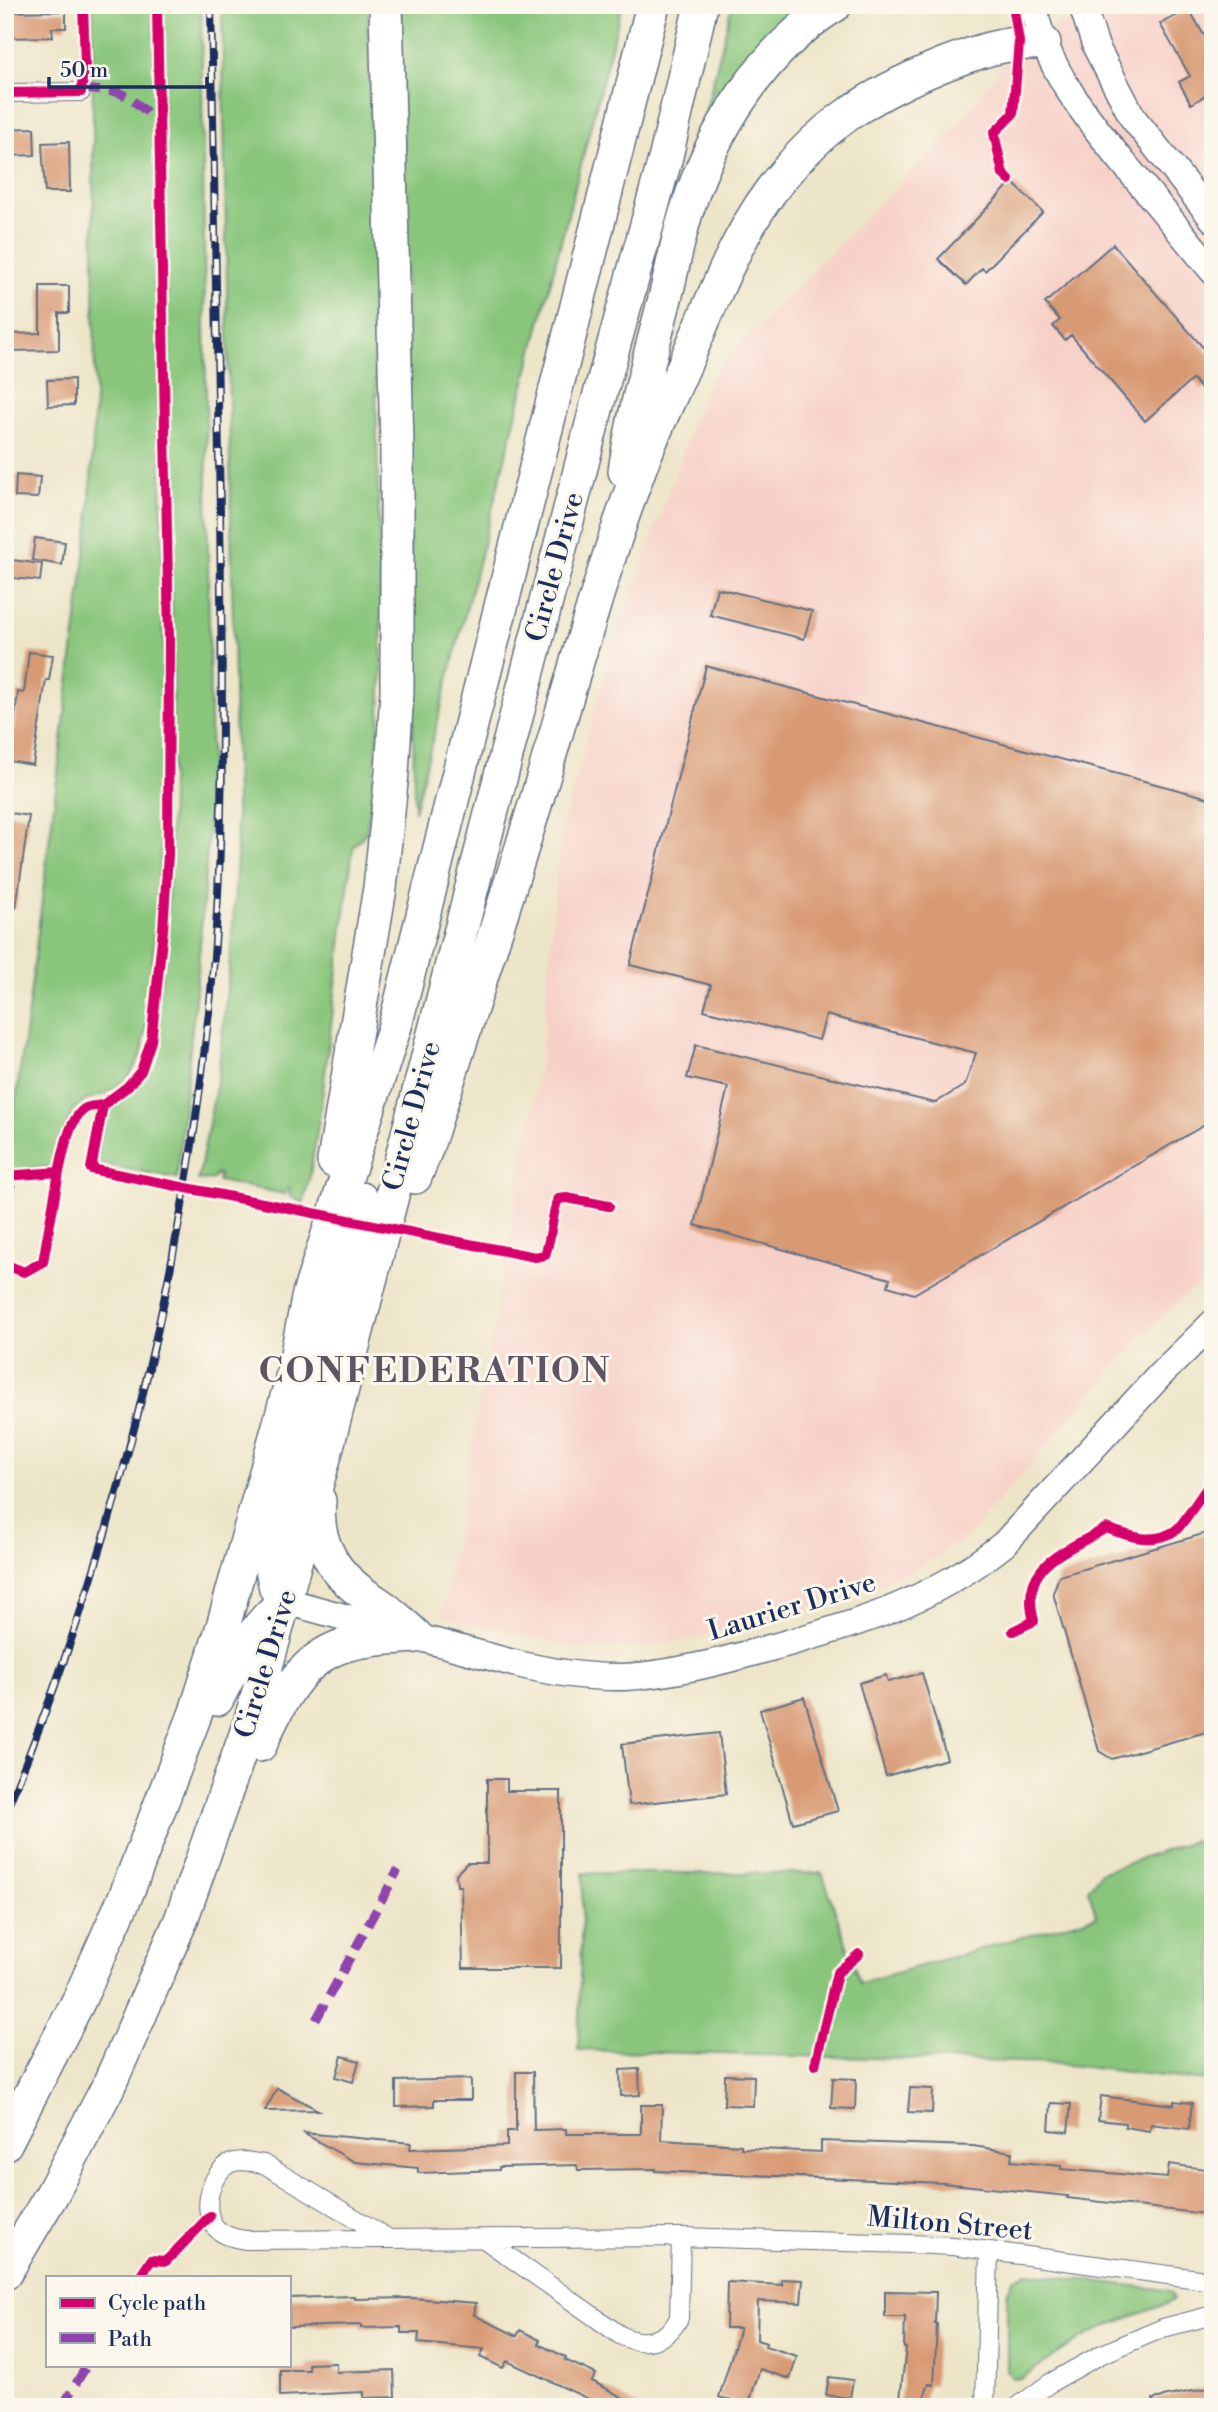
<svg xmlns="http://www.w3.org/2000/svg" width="1218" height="2412" viewBox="0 0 1218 2412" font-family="'Libre Bodoni',serif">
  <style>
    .built { fill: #f7d1c8 }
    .green { fill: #89c67c; stroke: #527a6d; stroke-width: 2 }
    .building { fill: #d89a73 }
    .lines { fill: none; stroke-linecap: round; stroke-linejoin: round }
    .street-casing { stroke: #646f83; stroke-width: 20 }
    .secondary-casing { stroke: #646f83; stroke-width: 29 }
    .highway-casing { stroke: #646f83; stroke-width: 36 }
    .street { stroke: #fff; stroke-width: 18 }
    .secondary { stroke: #fff; stroke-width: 26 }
    .highway { stroke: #fff; stroke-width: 33 }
    .rail-casing { stroke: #1b2f5e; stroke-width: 8 }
    .rail { stroke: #fbf7ec; stroke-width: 5; stroke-dasharray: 16; stroke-linecap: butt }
    .quiet { stroke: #8e44ad; stroke-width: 9; stroke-dasharray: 18 9; stroke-linecap: butt }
    .cycleway-casing { stroke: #fbf7ec; stroke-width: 15 }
    .cycleway { stroke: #d6006c; stroke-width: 10 }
    .labels { text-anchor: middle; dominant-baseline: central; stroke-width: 6; stroke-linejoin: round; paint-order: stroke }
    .street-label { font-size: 28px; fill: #1b2f5e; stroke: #fbf7ec }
    .district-label { font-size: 35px; font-weight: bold; letter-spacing: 2px; fill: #5d5465; stroke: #fbf7ec }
  </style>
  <rect width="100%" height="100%" fill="#fbf7ec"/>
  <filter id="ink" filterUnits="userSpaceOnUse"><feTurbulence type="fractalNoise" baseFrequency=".0143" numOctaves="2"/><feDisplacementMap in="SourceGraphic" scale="14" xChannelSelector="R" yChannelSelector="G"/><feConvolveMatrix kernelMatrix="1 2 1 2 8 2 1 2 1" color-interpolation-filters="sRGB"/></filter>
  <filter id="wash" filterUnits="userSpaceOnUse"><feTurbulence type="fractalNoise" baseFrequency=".00686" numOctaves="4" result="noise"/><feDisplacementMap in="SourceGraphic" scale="28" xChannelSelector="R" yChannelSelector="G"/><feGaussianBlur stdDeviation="1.57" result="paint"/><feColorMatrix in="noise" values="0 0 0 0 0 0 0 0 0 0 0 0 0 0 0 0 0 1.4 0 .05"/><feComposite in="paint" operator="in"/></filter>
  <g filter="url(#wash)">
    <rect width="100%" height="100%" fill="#ede5c8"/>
    <path class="built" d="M 1096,5 L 1213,5 L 1213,1275 L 1185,1295 L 1139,1340 L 969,1535 L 934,1559 L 873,1588 L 699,1638 L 644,1647 L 592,1648 L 564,1645 L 442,1616 L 541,1058 L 560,834 L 614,643 L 705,390 L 722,363 L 963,119 L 1012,50 Z"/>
    <path class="green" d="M 92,5 L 154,5 L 165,731 L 162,829 L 156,918 L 148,1013 L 142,1053 L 130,1075 L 107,1093 L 88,1099 L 72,1111 L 53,1166 L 6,1171 L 28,1012 L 89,523 L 95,398 Z
      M 160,5 L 201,5 L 211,797 L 198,969 L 177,1178 L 95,1163 L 109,1106 L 133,1087 L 151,1063 L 166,928 L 170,858 L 173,661 Z
      M 222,5 L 368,5 L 382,673 L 379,730 L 367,831 L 353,847 L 321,1106 L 310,1175 L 303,1204 L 289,1195 L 290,1189 L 288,1187 L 285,1194 L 218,1181 L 219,1175 L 216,1174 L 213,1179 L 198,1180 L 218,1076 L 232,940 L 237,856 Z
      M 401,5 L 622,5 L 414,812 L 413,703 Z
      M 732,5 L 813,5 L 779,28 L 700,134 Z
      M 1213,1834 L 1213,2082 L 1051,2063 L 578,2050 L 583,1873 L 822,1873 L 860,1983 L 1097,1916 L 1088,1890 L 1100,1873 Z
      M 1026,2273 L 1167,2290 L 1171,2292 L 1173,2299 L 1166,2304 L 1104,2327 L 1079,2340 L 1021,2378 L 1013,2379 L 1007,2371 L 1007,2294 L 1013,2279 Z"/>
    <g id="blocks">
      <path class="building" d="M 1189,9 L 1213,51 L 1213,91 L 1191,104 L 1179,82 L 1190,76 L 1160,24 Z
        M 66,11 L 66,28 L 52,28 L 53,37 L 5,38 L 5,12 Z
        M 34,128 L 35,155 L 5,156 L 5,129 Z
        M 69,142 L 70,192 L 45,192 L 42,143 Z
        M 1012,182 L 1043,212 L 985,271 L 982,268 L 966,285 L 938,259 Z
        M 1113,244 L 1213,359 L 1213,381 L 1202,390 L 1193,379 L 1145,421 L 1071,335 L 1065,340 L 1053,326 L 1060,320 L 1045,303 Z
        M 40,286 L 69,286 L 69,313 L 59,313 L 59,350 L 5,351 L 5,334 L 40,333 Z
        M 74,379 L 74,405 L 48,406 L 47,380 Z
        M 16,475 L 40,477 L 38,498 L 15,497 Z
        M 35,538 L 65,542 L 62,565 L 32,560 Z
        M 5,559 L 42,564 L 40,581 L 5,577 Z
        M 717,588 L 812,611 L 804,639 L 710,615 Z
        M 29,652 L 53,655 L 49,680 L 46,680 L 33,765 L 9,761 L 18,692 L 24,693 Z
        M 706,666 L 1213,799 L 1213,1120 L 914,1294 L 888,1286 L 890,1279 L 695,1225 L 728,1087 L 687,1078 L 696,1045 L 935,1103 L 965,1085 L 976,1053 L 826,1015 L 819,1040 L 704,1010 L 711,985 L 630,965 Z
        M 5,812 L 29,816 L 16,908 L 5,907 Z
        M 1213,1531 L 1213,1730 L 1112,1759 L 1099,1751 L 1053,1593 L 1059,1576 Z
        M 922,1673 L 947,1759 L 886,1776 L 859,1683 L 886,1675 L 888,1682 Z
        M 804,1697 L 838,1811 L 793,1823 L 760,1710 Z
        M 719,1733 L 726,1794 L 629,1805 L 622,1744 Z
        M 487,1779 L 507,1779 L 507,1791 L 561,1791 L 561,1968 L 463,1968 L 461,1886 L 457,1886 L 456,1874 L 467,1863 L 487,1863 Z
        M 342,2056 L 359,2061 L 353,2082 L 336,2077 Z
        M 639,2069 L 640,2095 L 621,2096 L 620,2070 Z
        M 516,2072 L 533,2072 L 534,2130 L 566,2129 L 566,2134 L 641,2134 L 641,2105 L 662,2105 L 661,2140 L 741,2145 L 741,2148 L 821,2152 L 821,2141 L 973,2146 L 1012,2152 L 1011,2161 L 1061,2166 L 1061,2169 L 1167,2178 L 1169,2164 L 1213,2170 L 1213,2215 L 1067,2198 L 1068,2196 L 943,2183 L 655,2171 L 655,2169 L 578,2170 L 577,2165 L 499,2167 L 499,2170 L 418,2173 L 418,2168 L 355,2162 L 303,2133 L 411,2143 L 410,2149 L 507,2146 L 507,2131 L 516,2131 Z
        M 725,2075 L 754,2076 L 753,2106 L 724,2105 Z
        M 833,2078 L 856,2079 L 855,2109 L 831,2108 Z
        M 471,2079 L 471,2100 L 434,2100 L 434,2106 L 396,2107 L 396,2081 Z
        M 277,2088 L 318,2110 L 265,2111 Z
        M 910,2088 L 933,2089 L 932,2113 L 908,2112 Z
        M 1101,2096 L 1174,2105 L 1174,2101 L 1192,2103 L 1189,2129 L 1151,2124 L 1150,2131 L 1125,2127 L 1125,2123 L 1098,2120 Z
        M 1051,2103 L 1071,2104 L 1068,2132 L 1049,2130 Z
        M 782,2279 L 803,2280 L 801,2303 L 758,2301 L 757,2340 L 766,2343 L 765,2346 L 797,2356 L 790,2379 L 760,2369 L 748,2406 L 719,2397 L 740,2328 L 726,2328 L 727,2282 L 782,2285 Z
        M 885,2291 L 936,2292 L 935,2324 L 937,2324 L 934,2385 L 929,2384 L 920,2407 L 899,2407 L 906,2348 L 904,2348 L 905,2317 L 885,2317 Z
        M 355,2296 L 355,2299 L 412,2298 L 476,2303 L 474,2315 L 517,2336 L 520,2330 L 540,2340 L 538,2344 L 566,2357 L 565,2360 L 596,2374 L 592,2381 L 640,2407 L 588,2407 L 591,2400 L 507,2361 L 503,2368 L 480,2357 L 484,2349 L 418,2343 L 419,2333 L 401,2333 L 401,2327 L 361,2328 L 361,2325 L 289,2327 L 289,2298 Z
        M 336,2363 L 336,2372 L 394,2370 L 395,2397 L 364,2398 L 364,2392 L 280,2396 L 280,2370 L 309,2370 L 308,2364 Z
        M 829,2377 L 853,2380 L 850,2398 L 826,2395 Z
        M 1213,2387 L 1213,2407 L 1154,2407 L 1153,2399 Z"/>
    </g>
  </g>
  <g filter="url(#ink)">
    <use href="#blocks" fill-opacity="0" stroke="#646f83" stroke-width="2"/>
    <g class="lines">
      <defs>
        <path id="street" d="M 5,93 L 81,92
          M 386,2237 L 264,2164 C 253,2162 241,2159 231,2163 C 210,2172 201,2210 215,2227 C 223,2236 234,2238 245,2240 L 681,2237 L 910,2244 L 953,2246 L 1213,2281
          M 484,2239 L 620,2335 C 642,2347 667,2342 679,2318 L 681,2237
          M 985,2407 L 989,2251
          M 1017,2407 L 1050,2383 L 1100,2355 L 1163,2328 L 1213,2315"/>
        <path id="secondary" d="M 1033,5 C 1046,70 1089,121 1130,171 C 1158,204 1185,238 1213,271
          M 1082,5 L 1096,47 L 1133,118 L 1213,219
          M 285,1601 L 513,1663 C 550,1672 587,1678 625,1677 C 673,1674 719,1662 766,1649 C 855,1625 930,1603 1004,1544 L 1161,1374 L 1213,1323"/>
        <path id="highway" d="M 625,471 C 633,415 649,361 663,306 C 672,273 677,239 688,207 C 713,129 764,48 835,5
          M 334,1161 L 380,888 L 392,773 L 397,691 L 397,446 L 386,5
          M 415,1177 L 426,1149 C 464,1031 502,914 538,795 C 570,688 599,578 638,473 C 651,437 668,402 683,368 C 709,309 732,245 770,192 C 817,128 867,96 940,66 C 976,52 1006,41 1044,43
          M 319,1501 C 315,1535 329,1567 356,1588 C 365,1596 377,1602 387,1610 C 397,1618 406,1627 416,1636
          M 285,1601 L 276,1588 L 269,1556 L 361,1199
          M 217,1699 C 235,1663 251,1629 283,1603
          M 260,1745 C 278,1704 299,1659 345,1645 C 367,1638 393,1638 416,1636
          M 5,2144 L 79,2000 L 126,1895 L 196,1712 L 224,1623 L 291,1383 L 309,1294 L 395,1026 L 653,5
          M 5,2273 L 52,2194 L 108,2087 L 135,2026 L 181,1920 L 251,1720 L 324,1458 L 596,409 L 666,156 L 701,5"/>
      </defs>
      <use href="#street" class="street-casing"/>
      <use href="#secondary" class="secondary-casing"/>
      <use href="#highway" class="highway-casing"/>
      <use href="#street" class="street"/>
      <use href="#secondary" class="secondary"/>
      <use href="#highway" class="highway"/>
      <defs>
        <path id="rail" d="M 5,1813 C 114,1555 184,1271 211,992 C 226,833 222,673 220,513 C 217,344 214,174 211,5"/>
      </defs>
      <use href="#rail" class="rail-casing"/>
      <use href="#rail" class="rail"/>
      <path class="quiet" d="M 82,89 L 118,92 L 130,98 L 160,123
        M 5,1229 L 12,1176
        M 316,2020 L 398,1870
        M 62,2407 L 87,2365"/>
      <defs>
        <path id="cycleway" d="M 5,93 L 81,92 L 85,65 L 83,5
          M 1009,180 L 1003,174 L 994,133 L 1013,114 L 1019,42 L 1013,5
          M 103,1105 L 127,1087 L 141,1071 L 151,1041 L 163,930 L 168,854 L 169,640 L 157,5
          M 5,1176 L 59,1172 C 63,1155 69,1117 86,1108 C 90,1106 97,1106 103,1105 L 91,1169 L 535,1257 L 545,1255 C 552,1236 551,1217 558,1199 L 567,1198 L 609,1206
          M 5,1254 L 9,1266 L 24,1272 L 43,1262 L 59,1172
          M 1013,1631 L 1034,1621 C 1018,1563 1067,1552 1106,1528 C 1128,1536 1154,1546 1176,1530 C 1183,1525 1204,1490 1213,1480
          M 815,2065 L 837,1973 L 859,1954
          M 140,2277 L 151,2260 L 166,2261 L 210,2216"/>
      </defs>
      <use href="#cycleway" class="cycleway-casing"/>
      <use href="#cycleway" class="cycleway"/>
    </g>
  </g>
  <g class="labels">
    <g class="street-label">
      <text transform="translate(555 567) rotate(-75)">Circle Drive</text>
      <text transform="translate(412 1116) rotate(-75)">Circle Drive</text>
      <text transform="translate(792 1607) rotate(-17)">Laurier Drive</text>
      <text transform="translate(266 1664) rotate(-73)">Circle Drive</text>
      <text transform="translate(950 2224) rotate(5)">Milton Street</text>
    </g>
    <g class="district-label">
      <text x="435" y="1371">CONFEDERATION</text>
    </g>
  </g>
  <rect width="1218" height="2412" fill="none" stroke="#fbf7ec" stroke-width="28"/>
  <rect x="46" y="2276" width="245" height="91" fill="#fbf7ec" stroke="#a1a7b3" stroke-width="2"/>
  <rect x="60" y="2298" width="35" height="10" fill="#d6006c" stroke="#a1a7b3" stroke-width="2"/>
  <text x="108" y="2310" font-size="21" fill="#1b2f5e">Cycle path</text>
  <rect x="60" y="2333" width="35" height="10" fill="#8e44ad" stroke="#a1a7b3" stroke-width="2"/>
  <text x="108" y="2346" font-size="21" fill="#1b2f5e">Path</text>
  <path d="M49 77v10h158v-10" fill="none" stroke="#1b2f5e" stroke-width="3.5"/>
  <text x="60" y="77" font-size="21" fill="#1b2f5e" stroke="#fbf7ec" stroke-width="5" paint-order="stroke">50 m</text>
</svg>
